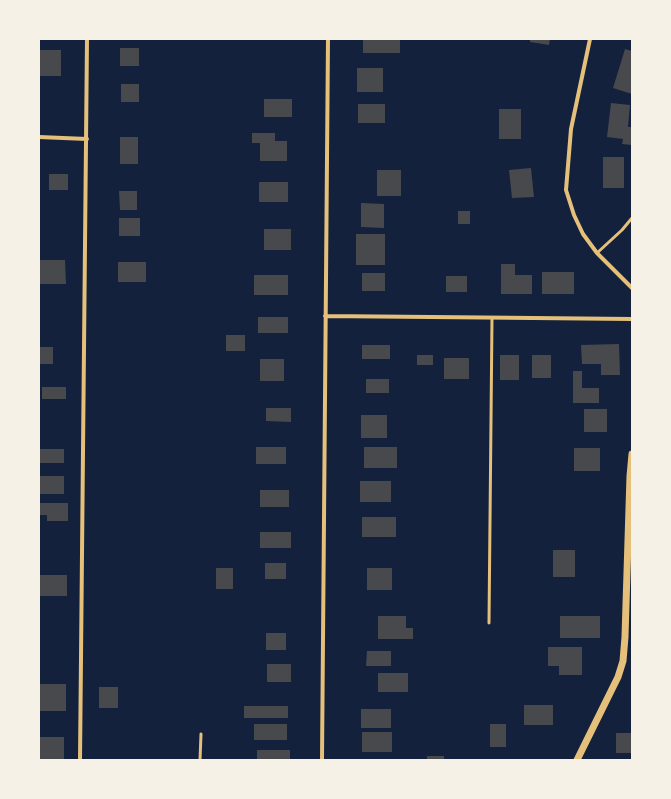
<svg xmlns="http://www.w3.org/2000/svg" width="671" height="799" viewBox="0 0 671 799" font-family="Karla,sans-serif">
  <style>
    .building { fill: #48494c }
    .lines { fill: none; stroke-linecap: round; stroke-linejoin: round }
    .service { stroke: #e5c07b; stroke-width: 3 }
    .minor { stroke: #e5c07b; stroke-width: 4 }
    .tertiary { stroke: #e5c07b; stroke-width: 7 }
  </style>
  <rect width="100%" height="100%" fill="#14213d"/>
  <path class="building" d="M 363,39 L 400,39 L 400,53 L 363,53 Z
    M 530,39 L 550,39 L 549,45 L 530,42 Z
    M 120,48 L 139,48 L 139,66 L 120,66 Z
    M 625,49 L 632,51 L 632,94 L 613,88 Z
    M 40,50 L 61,50 L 61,76 L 40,76 Z
    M 357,68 L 383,68 L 383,92 L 357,92 Z
    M 121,84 L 139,84 L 139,102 L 121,102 Z
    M 264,99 L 292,99 L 292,117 L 264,117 Z
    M 611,103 L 630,105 L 628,127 L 632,127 L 632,145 L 622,144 L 623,139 L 607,137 Z
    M 358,104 L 385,104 L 385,123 L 358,123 Z
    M 499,109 L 521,109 L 521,139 L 499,139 Z
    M 252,133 L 275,133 L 275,141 L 287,141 L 287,161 L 260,161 L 260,143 L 252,143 Z
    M 120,137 L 138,137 L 138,164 L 120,164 Z
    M 603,157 L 624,157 L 624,188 L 603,188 Z
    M 531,168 L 534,197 L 512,198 L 509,170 Z
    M 377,170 L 401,170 L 401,196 L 377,196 Z
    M 49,174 L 68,174 L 68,190 L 49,190 Z
    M 259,182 L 288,182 L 288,202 L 259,202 Z
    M 119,191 L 137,191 L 137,210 L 120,210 Z
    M 361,203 L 384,204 L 384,228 L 361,227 Z
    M 458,211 L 470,211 L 470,224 L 458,224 Z
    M 119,218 L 140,218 L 140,236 L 119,236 Z
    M 264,229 L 291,229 L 291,250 L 264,250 Z
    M 356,234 L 385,234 L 385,265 L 356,265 Z
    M 39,260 L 65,260 L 66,284 L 39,284 Z
    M 118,262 L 146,262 L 146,282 L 118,282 Z
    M 501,264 L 515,264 L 515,275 L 532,275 L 532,294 L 501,294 Z
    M 542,272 L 574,272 L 574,294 L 542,294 Z
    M 362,273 L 385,273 L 385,291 L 362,291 Z
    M 254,275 L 288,275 L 288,295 L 254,295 Z
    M 446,276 L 467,276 L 467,292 L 446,292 Z
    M 258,317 L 288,317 L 288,333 L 258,333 Z
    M 226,335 L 245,335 L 245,351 L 226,351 Z
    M 619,344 L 620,375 L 601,375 L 601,364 L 582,364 L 581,345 Z
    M 362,345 L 390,345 L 390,359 L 362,359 Z
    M 39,347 L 53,347 L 53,364 L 39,364 Z
    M 417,355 L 433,355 L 433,365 L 417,365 Z
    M 500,355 L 519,355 L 519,380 L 500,380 Z
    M 532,355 L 551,355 L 551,378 L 532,378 Z
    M 444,358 L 469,358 L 469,379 L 444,379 Z
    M 260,359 L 284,359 L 284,381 L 260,381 Z
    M 573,371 L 582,371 L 582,388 L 599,388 L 599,403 L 573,403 Z
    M 366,379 L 389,379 L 389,393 L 366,393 Z
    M 42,387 L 66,387 L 66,399 L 42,399 Z
    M 266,408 L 291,408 L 291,422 L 266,421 Z
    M 584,409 L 607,409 L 607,432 L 584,432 Z
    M 361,415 L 387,415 L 387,438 L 361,438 Z
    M 256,447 L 286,447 L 286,464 L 256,464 Z
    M 364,447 L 397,447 L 397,468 L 364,468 Z
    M 574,448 L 600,448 L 600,471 L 574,471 Z
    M 39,449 L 64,449 L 64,463 L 39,463 Z
    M 39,476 L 64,476 L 64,494 L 39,494 Z
    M 360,481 L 391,481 L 391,502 L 360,502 Z
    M 260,490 L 289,490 L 289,507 L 260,507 Z
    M 39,503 L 68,503 L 68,521 L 47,521 L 47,515 L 39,515 Z
    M 362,517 L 396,517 L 396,537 L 362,537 Z
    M 260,532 L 291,532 L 291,548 L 260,548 Z
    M 553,550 L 575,550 L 575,577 L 553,577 Z
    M 265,563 L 286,563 L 286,579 L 265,579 Z
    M 216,568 L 233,568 L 233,589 L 216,589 Z
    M 367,568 L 392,568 L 392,590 L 367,590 Z
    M 39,575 L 67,575 L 67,596 L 40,596 Z
    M 378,616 L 406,616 L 406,628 L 413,628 L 413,639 L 378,639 Z
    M 560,616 L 600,616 L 600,638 L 560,638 Z
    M 266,633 L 286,633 L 286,650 L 266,650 Z
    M 548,647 L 582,647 L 582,675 L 559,675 L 559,666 L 548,666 Z
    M 367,651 L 391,651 L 391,666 L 366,666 Z
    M 267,664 L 291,664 L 291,682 L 267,682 Z
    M 378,673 L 408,673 L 408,692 L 378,692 Z
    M 39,684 L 66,684 L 66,711 L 39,711 Z
    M 99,687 L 118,687 L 118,708 L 99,708 Z
    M 524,705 L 553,705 L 553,725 L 524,725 Z
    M 244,706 L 288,706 L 288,718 L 244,718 Z
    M 361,709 L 391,709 L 391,728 L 361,728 Z
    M 254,724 L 287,724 L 287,740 L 254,740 Z
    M 490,724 L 506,724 L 506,747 L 490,747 Z
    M 362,732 L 392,732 L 392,752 L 362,752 Z
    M 616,733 L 632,733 L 632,753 L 616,753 Z
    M 39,737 L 64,737 L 64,759 L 39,759 Z
    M 257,750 L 290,750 L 290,760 L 257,760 Z
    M 427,756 L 444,756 L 444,760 L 427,760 Z"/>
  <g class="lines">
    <path class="service" d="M 597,253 L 622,230 L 632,218
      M 489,623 L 492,318
      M 200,760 L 201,734"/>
    <path class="minor" d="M 590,39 L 571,129 L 566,190 L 574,215 L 583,234 L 597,253 L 632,288
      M 39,137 L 87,139
      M 325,316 L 632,319
      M 80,760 L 87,39
      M 322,760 L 328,39"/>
    <path class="tertiary" d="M 577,760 L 618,677 L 623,661 L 625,637 L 630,476 L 632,454"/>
  </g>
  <rect width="671" height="799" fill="none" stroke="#f6f1e7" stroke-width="80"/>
</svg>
